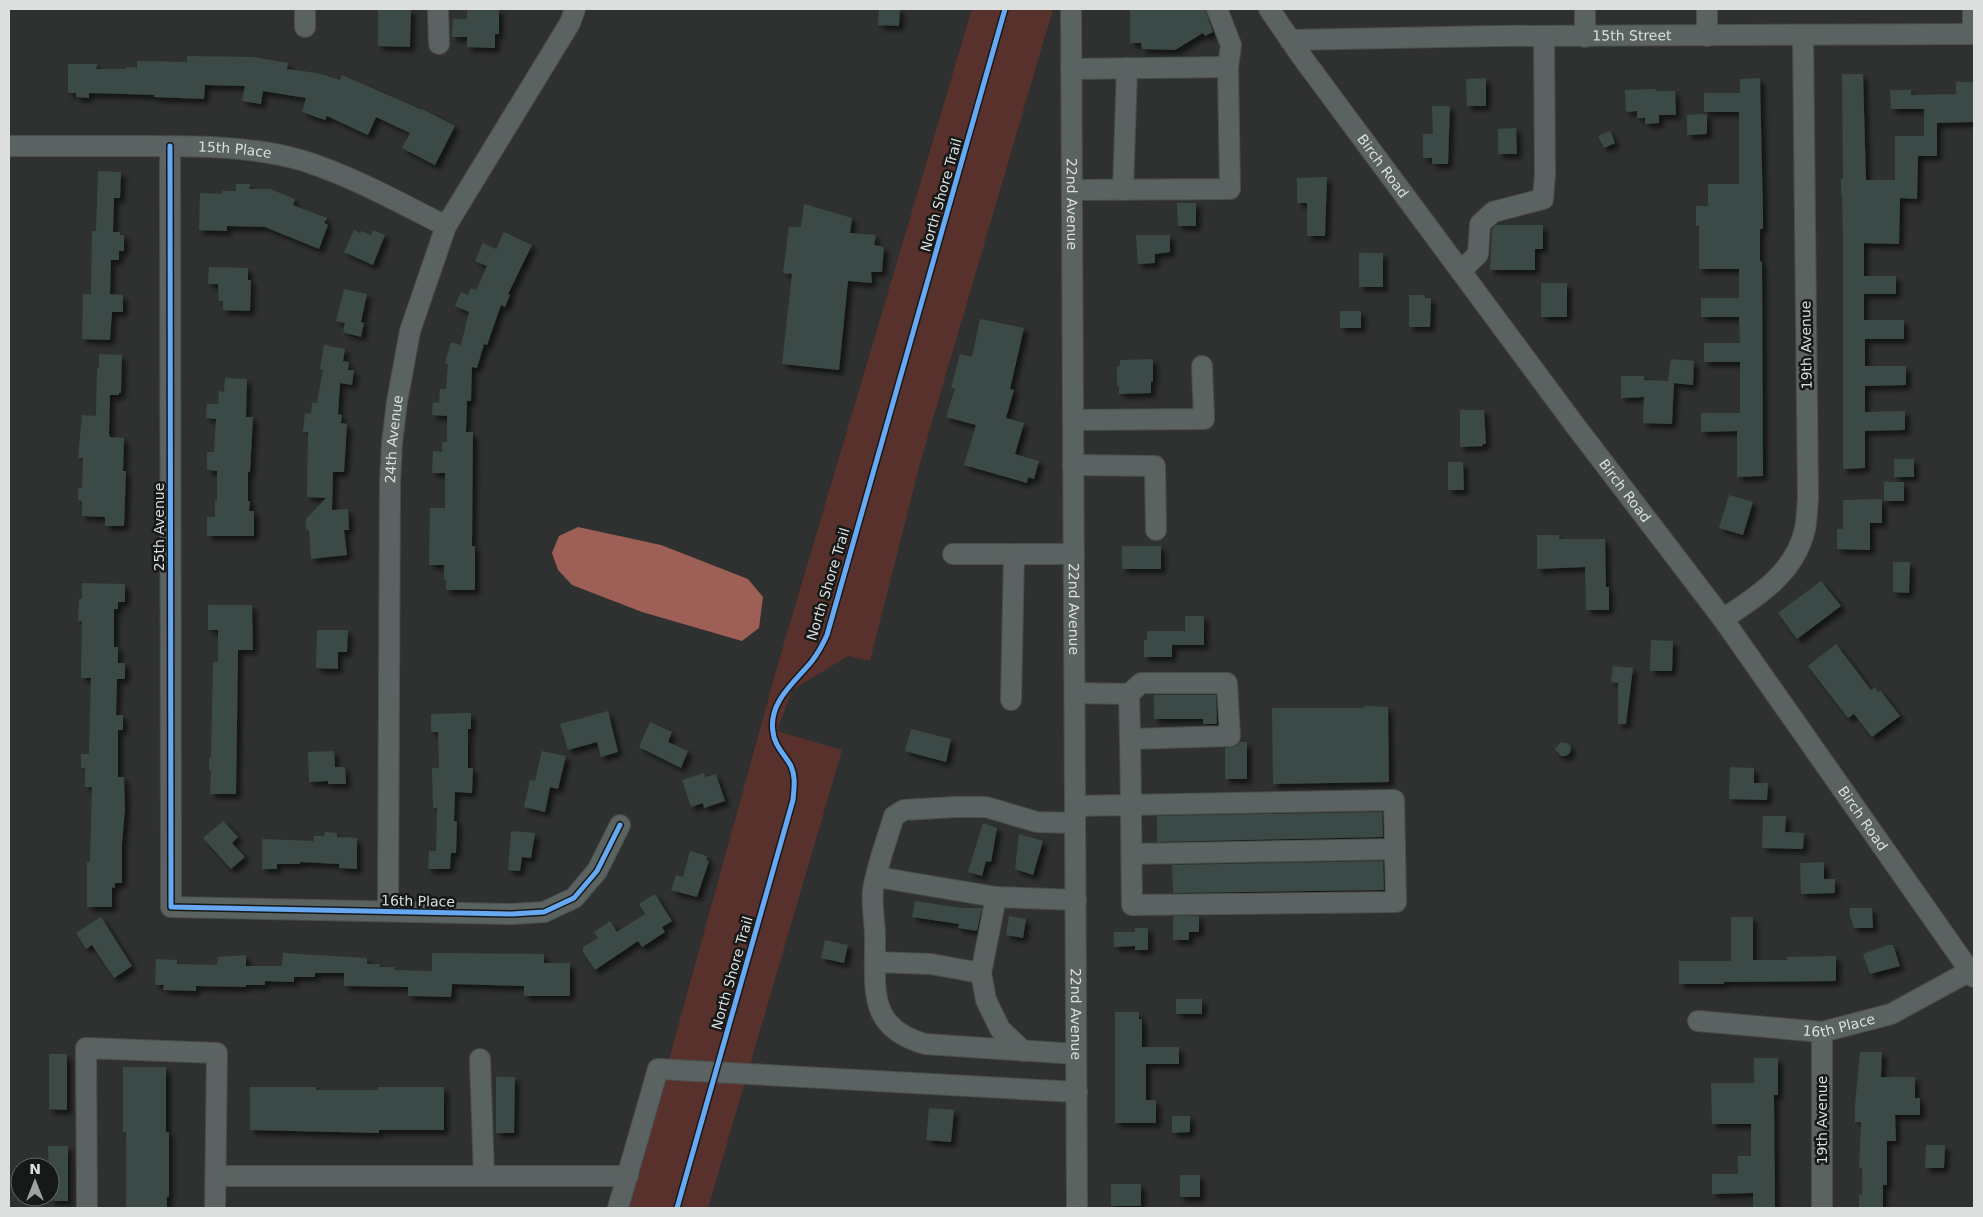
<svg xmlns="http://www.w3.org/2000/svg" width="1983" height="1217" viewBox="0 0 1983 1217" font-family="'DejaVu Sans',sans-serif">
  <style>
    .green { fill: #59312c }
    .water { fill: #9e5f56 }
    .building { fill: #3b4a47; filter: url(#shadow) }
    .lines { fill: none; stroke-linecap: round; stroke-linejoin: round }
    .minor-casing { stroke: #4b4d4c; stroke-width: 22 }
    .minor { stroke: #5a6361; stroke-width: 20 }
    .cycleway-casing { stroke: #171919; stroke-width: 8 }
    .cycleway { stroke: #66a8f1; stroke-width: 5 }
    .labels { text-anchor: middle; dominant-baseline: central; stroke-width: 5; stroke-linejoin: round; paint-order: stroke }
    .street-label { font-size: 14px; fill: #dcdfde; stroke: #171919 }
  </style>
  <defs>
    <filter id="shadow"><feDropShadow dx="4.5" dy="4.5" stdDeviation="2.5" flood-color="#0009"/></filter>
  </defs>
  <rect width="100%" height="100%" fill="#2f3130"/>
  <path class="green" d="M 972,9 L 1053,9 L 922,456 L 870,661 L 848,656 L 792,690 L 777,731 L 842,750 L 708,1208 L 628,1208 L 780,657 Z"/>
  <path class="water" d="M 578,527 L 661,545 L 748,579 L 763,597 L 759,628 L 742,641 L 642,612 L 572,585 L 558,570 L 552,553 L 559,536 Z"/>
  <path class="building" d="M 378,9 L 411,9 L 410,47 L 378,46 Z
    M 467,9 L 499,9 L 499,34 L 495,34 L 495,48 L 467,47 L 467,37 L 452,37 L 453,19 L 467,19 Z
    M 879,9 L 900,9 L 899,26 L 878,25 Z
    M 1130,9 L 1205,9 L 1213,32 L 1205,36 L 1203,33 L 1175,50 L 1142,49 L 1141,43 L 1130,43 Z
    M 187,56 L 253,57 L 288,63 L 287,69 L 317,73 L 340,80 L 342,75 L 422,110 L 422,109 L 455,126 L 435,165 L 402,148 L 410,133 L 376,117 L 368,135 L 327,116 L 325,120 L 302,112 L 306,98 L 263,91 L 261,104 L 242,101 L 245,86 L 205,85 L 204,99 L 154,97 L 154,95 L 125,94 L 89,93 L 89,98 L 76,97 L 76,93 L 68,93 L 68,64 L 97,64 L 96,69 L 126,69 L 126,67 L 137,68 L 137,61 L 187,62 Z
    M 1842,74 L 1863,74 L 1866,180 L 1895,180 L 1895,136 L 1924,136 L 1924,109 L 1891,109 L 1890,90 L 1911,90 L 1911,95 L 1956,94 L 1956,82 L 1974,82 L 1974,122 L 1937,123 L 1937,156 L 1918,156 L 1917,199 L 1900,198 L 1899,244 L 1864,243 L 1864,276 L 1896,276 L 1896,294 L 1864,294 L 1864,320 L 1904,320 L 1904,339 L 1865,339 L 1865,366 L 1906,366 L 1906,385 L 1865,386 L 1865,412 L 1905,411 L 1905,430 L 1865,431 L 1865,468 L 1843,469 L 1843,238 L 1842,194 L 1841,194 L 1841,179 L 1843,179 Z
    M 1486,78 L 1486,106 L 1467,106 L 1466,79 Z
    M 1760,78 L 1763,215 L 1763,229 L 1760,229 L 1760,262 L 1762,261 L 1763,476 L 1737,477 L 1737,431 L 1701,432 L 1701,413 L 1740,413 L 1740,362 L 1704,362 L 1704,343 L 1740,343 L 1739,317 L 1701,317 L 1701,298 L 1739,298 L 1739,269 L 1699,269 L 1699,226 L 1696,226 L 1696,206 L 1708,206 L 1708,184 L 1739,184 L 1739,112 L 1704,112 L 1704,93 L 1740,93 L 1740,79 Z
    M 1656,89 L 1656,91 L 1675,91 L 1676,115 L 1659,115 L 1659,123 L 1645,124 L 1645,118 L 1637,118 L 1637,111 L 1626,112 L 1625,90 Z
    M 1432,106 L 1450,106 L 1448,164 L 1432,164 L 1432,158 L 1423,158 L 1423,134 L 1433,134 Z
    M 1707,114 L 1707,134 L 1687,135 L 1687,115 Z
    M 1516,128 L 1517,154 L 1498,154 L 1498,129 Z
    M 1610,131 L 1615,143 L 1604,148 L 1598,136 Z
    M 98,171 L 121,172 L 120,198 L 114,198 L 113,232 L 120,232 L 120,235 L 124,235 L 124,251 L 119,251 L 119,260 L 111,260 L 110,294 L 123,295 L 123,312 L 112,312 L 110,340 L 82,339 L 83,294 L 91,294 L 92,231 L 96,231 Z
    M 1327,177 L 1325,236 L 1307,236 L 1307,203 L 1297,203 L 1297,178 Z
    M 236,184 L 250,184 L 249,189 L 270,189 L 295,199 L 293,205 L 327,218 L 324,223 L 328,225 L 319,249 L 265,227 L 227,226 L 227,231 L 199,230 L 200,193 L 222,194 L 222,191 L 236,191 Z
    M 1177,203 L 1196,203 L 1196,226 L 1178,226 Z
    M 804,204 L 852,218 L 850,233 L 876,235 L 874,245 L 884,247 L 882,272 L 871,272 L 872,283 L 848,281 L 839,370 L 782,364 L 792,274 L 783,273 L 789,227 L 801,227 Z
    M 1496,225 L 1543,225 L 1543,249 L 1535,249 L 1535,270 L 1490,270 L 1492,230 Z
    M 354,230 L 360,233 L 361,231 L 371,235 L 373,230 L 385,235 L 373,265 L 344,252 Z
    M 504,232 L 532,245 L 508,294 L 510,295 L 505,307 L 501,305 L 487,345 L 484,344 L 477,368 L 472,367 L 471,401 L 467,401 L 466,432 L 473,432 L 472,546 L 475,546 L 475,590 L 446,590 L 446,580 L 444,580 L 444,565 L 429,565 L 430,508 L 445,508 L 445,473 L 432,473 L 433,451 L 442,452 L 442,442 L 447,442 L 447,416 L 432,415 L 433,402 L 439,403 L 440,389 L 446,389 L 448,364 L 445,363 L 451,342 L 461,345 L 469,312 L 455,306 L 461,292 L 468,295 L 471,288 L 476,290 L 487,266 L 475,261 L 483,243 L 496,249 Z
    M 1136,235 L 1170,235 L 1170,252 L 1155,254 L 1155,263 L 1138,264 Z
    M 1359,253 L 1383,253 L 1383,287 L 1359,287 Z
    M 209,267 L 248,268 L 248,280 L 251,280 L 250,311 L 223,310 L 223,301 L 219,301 L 218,284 L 208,284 Z
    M 1541,283 L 1567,283 L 1567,317 L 1541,317 Z
    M 344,289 L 367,294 L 361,322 L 364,323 L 361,337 L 343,332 L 345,323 L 336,321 Z
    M 1409,295 L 1425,295 L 1425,298 L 1431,298 L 1430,327 L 1409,327 Z
    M 1340,311 L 1361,311 L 1361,328 L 1340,328 Z
    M 980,319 L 1024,328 L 1010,389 L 1014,390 L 1006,418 L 1024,423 L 1015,454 L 1039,461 L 1034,479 L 1028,477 L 1027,483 L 964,465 L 976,425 L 946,417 L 955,389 L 951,388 L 960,354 L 972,357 Z
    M 324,345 L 345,349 L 343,361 L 349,362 L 348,370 L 354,370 L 352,385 L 340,383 L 338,414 L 342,415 L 341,423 L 347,424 L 344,472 L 333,472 L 332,510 L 348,509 L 349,530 L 344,530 L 347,555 L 311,559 L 309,531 L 306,528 L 306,519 L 326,498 L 307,497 L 308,432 L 303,432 L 305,413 L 311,414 L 312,403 L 317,403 L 323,370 L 320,369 Z
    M 99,354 L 122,355 L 121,393 L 119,393 L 119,395 L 110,395 L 109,434 L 110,437 L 124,438 L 123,471 L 126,471 L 124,526 L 105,526 L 105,517 L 82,516 L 82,501 L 78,500 L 78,488 L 82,488 L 83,458 L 78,458 L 82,415 L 96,416 L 97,368 L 99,368 Z
    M 1153,359 L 1153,382 L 1151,382 L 1151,393 L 1119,394 L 1119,386 L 1117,386 L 1117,366 L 1120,366 L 1120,360 Z
    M 1671,359 L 1694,361 L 1693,385 L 1674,383 L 1672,424 L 1643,423 L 1644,397 L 1621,398 L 1621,376 L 1644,376 L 1644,380 L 1668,381 Z
    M 225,378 L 247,379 L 246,417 L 253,417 L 250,472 L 248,472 L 248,501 L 250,501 L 249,511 L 254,511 L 254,536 L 207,536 L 207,517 L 215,517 L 215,500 L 217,500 L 217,471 L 207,470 L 207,452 L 214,452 L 216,419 L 206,418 L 207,404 L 218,404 L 219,391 L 224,392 Z
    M 1460,410 L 1484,410 L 1486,444 L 1483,444 L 1483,446 L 1460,447 Z
    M 1894,459 L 1914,459 L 1914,477 L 1894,477 Z
    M 1448,462 L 1463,462 L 1464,490 L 1448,490 Z
    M 1884,482 L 1904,482 L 1904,501 L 1884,501 Z
    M 1729,495 L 1753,502 L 1743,535 L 1719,528 Z
    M 1882,499 L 1882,523 L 1870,523 L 1870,550 L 1837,549 L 1837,529 L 1843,529 L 1843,500 Z
    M 1537,535 L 1559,535 L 1559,539 L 1605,539 L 1606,587 L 1609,587 L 1609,610 L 1586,610 L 1585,567 L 1537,569 Z
    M 1122,546 L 1161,546 L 1161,569 L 1122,569 Z
    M 1893,562 L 1910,562 L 1909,593 L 1893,592 Z
    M 1821,581 L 1841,606 L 1797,639 L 1778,613 Z
    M 82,583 L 125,584 L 125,602 L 118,602 L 118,609 L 114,609 L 114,647 L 118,647 L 118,663 L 125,663 L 125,679 L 117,679 L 116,715 L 123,715 L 123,730 L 118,730 L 118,777 L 124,777 L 125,809 L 122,844 L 122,883 L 115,883 L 115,888 L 112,887 L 112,907 L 87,907 L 87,862 L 90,862 L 92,787 L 85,787 L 85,768 L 81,768 L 81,754 L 89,754 L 91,678 L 81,678 L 82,621 L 78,621 L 79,599 L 82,599 Z
    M 208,605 L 252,605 L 253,650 L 238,650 L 236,794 L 210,794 L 211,770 L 209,770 L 209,758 L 211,758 L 213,662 L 218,662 L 218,630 L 208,630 Z
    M 1185,616 L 1204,616 L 1204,645 L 1172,645 L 1172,657 L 1144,657 L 1144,640 L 1147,640 L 1147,631 L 1185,631 Z
    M 317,630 L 348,630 L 347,652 L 338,652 L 338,669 L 316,668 Z
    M 1651,640 L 1673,641 L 1672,671 L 1650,671 Z
    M 1836,644 L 1871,690 L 1875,687 L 1878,692 L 1880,690 L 1900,716 L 1872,737 L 1854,714 L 1848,718 L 1808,666 Z
    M 1613,666 L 1633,668 L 1626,724 L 1618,724 L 1618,683 L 1611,682 Z
    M 1154,695 L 1216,695 L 1217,724 L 1203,724 L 1203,719 L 1154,719 Z
    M 1364,706 L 1388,707 L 1389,782 L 1273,784 L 1272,708 L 1364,708 Z
    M 608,711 L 618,752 L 601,757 L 597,742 L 568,750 L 560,724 Z
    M 471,713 L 471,729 L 468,729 L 468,768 L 473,768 L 472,793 L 455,792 L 454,821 L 457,821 L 456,853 L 451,853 L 450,869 L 428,869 L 429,851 L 436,851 L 437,808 L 433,808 L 432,768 L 439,768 L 438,732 L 431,732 L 431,714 Z
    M 650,722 L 672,732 L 668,742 L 688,751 L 681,768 L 639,747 Z
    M 911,729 L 951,739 L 946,762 L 905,751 Z
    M 1240,742 L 1247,742 L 1247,779 L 1225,779 L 1225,748 L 1236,746 Z
    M 1561,742 L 1567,743 L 1571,747 L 1570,753 L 1566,756 L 1561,756 L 1555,749 Z
    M 334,751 L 335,767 L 345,767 L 346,784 L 328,784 L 328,781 L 309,782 L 308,752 Z
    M 542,751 L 566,756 L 558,789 L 550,787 L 545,812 L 524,807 L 530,780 L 535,781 Z
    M 1730,767 L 1754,768 L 1754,783 L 1768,783 L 1767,800 L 1729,799 Z
    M 704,773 L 705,777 L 716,774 L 725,801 L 704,808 L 703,803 L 691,807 L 682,780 Z
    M 1382,812 L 1383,837 L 1157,842 L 1157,816 Z
    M 1763,816 L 1786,816 L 1785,832 L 1804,833 L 1803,849 L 1762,848 Z
    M 223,821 L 238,837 L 232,843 L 245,857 L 231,869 L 203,838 Z
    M 983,823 L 997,828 L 991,862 L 986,861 L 982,876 L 968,872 Z
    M 511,831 L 535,833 L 531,858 L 522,857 L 520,871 L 508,870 Z
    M 325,832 L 337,833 L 337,837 L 357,838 L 357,869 L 339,868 L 339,864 L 300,862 L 300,864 L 277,864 L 277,869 L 262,869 L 262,839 L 314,841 L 314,836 L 324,836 Z
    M 1019,834 L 1043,841 L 1033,875 L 1015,869 Z
    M 690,851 L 707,856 L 706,860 L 709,861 L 697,897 L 671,890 L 676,875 L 683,877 Z
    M 1383,861 L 1384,890 L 1173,893 L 1172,865 Z
    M 1824,862 L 1824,879 L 1835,879 L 1835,893 L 1801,894 L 1800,863 Z
    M 655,894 L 672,921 L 662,927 L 665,932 L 642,947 L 638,941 L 595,970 L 583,952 L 583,947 L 598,938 L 594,932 L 610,921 L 617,932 L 645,914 L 639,904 Z
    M 915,901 L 962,908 L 982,908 L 977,931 L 958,928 L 959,924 L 912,917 Z
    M 1850,908 L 1872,908 L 1873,928 L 1854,928 L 1850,916 Z
    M 1009,916 L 1026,919 L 1023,938 L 1006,935 Z
    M 1173,916 L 1199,916 L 1199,932 L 1189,932 L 1189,940 L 1173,940 Z
    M 101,917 L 132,966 L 114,978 L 92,945 L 86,949 L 76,933 Z
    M 1731,917 L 1753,917 L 1753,960 L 1787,960 L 1787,957 L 1836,956 L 1836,981 L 1724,982 L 1724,984 L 1679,984 L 1679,961 L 1731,961 Z
    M 1135,928 L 1148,928 L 1148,950 L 1135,950 L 1135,946 L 1114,947 L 1114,932 L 1135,932 Z
    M 825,940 L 848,945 L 844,963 L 821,958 Z
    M 1888,945 L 1893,945 L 1900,966 L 1870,974 L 1863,954 Z
    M 283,953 L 367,958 L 367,964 L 380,964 L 379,967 L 395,967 L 395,970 L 432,971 L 432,953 L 544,954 L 544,963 L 570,963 L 570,996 L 524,996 L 524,986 L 452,984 L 451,997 L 408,996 L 408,987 L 344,986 L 344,973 L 315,973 L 315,977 L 294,977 L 294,982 L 265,981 L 265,985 L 246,985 L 246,987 L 196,986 L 196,991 L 163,990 L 164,985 L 155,985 L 156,959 L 177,960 L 177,964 L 217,965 L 218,957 L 246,955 L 246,966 L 282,966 Z
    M 1176,999 L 1202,999 L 1202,1014 L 1176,1014 Z
    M 1115,1012 L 1139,1012 L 1139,1019 L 1142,1019 L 1142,1047 L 1179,1047 L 1179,1064 L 1146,1064 L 1146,1100 L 1156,1100 L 1156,1123 L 1115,1123 Z
    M 1860,1052 L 1882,1052 L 1881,1077 L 1915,1077 L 1915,1098 L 1920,1098 L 1920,1115 L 1895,1115 L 1896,1141 L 1887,1141 L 1887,1185 L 1883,1185 L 1883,1208 L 1859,1208 L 1859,1195 L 1862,1195 L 1862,1168 L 1859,1168 L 1861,1122 L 1855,1122 L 1855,1105 Z
    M 49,1054 L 67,1054 L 67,1110 L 49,1109 Z
    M 1754,1058 L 1778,1058 L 1778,1095 L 1774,1095 L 1775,1208 L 1753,1208 L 1753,1193 L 1712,1194 L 1712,1174 L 1738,1174 L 1738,1156 L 1751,1156 L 1751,1124 L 1712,1124 L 1711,1083 L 1754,1083 Z
    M 123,1067 L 166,1067 L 166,1132 L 169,1132 L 169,1197 L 167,1197 L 167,1208 L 126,1208 L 126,1132 L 123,1132 Z
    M 496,1077 L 515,1077 L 514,1133 L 496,1133 Z
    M 250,1087 L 316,1087 L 316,1090 L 378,1090 L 378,1087 L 444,1087 L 444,1130 L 379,1130 L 379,1133 L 250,1130 Z
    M 929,1108 L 954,1110 L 951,1142 L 926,1140 Z
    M 1172,1116 L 1190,1116 L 1190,1132 L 1172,1133 Z
    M 1926,1145 L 1945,1145 L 1944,1168 L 1925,1168 Z
    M 48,1146 L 68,1146 L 68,1201 L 50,1201 Z
    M 1180,1175 L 1200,1175 L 1200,1197 L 1180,1197 Z
    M 1111,1184 L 1141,1184 L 1141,1206 L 1111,1206 Z"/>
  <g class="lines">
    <defs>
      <g id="minor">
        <path d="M 438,9 L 439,44"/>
        <path id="s1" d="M 1071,9 L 1077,1208"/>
        <path id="s2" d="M 1269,9 L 1302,57 L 1574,424 L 1723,619 L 1974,977"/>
        <path d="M 1585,9 L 1585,37"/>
        <path d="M 1973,9 L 1973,34"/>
        <path d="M 305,27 L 305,9"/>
        <path d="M 1707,36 L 1707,9"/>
        <path id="s3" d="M 1290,40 L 1495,36 L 1974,34"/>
        <path d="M 1071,69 L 1228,67"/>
        <path id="s4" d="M 9,146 C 54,146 100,146 146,146 C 199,146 253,146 304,161 C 354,177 400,203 446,226"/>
        <path d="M 170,146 L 171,907 L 512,914 L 544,912 L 574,898 L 597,871 L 620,825"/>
        <path d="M 1072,190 L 1230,189 L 1228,67 L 1231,45 L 1217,9"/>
        <path d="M 1123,190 L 1127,68"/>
        <path d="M 1461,271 L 1478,254 L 1480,224 L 1493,212 L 1543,199 L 1545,174 L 1544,36"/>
        <path d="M 1073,420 L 1204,419 L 1202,366"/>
        <path d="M 1073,465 L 1155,466 L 1156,530"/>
        <path d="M 953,554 L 1074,554"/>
        <path d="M 1723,619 C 1758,596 1795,573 1805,529 C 1807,519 1807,508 1808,498 L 1803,36"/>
        <path d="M 1075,693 L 1129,694 C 1131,764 1131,835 1132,905 L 1396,902 L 1394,800 L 1075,806"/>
        <path d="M 1129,694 L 1141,683 L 1227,683 L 1230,736 L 1130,739"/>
        <path d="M 1011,700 L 1014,554"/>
        <path d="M 1075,823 L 1037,822 L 986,807 L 955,807 L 904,810 L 894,816 C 887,840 877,865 873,890 C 871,907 876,926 875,943 C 875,993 869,1028 925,1044 L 1076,1054"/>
        <path d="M 1132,854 L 1395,849"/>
        <path d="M 877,877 L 996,897 L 1076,900"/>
        <path d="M 996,897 L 981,973 L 986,1000 L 1000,1029 L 1023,1051"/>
        <path id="s5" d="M 388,911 L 390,483 L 392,443 L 397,402 L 410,331 L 446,226 L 570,23 L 575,9"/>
        <path d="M 875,962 L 931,964 L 981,973"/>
        <path id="s6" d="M 1698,1021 L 1822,1032 L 1891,1014 L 1970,971"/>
        <path d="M 1822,1032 L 1822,1208"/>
        <path d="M 480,1059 L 484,1176"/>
        <path d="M 216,1176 L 628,1176"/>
        <path d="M 87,1208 L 86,1048 L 217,1053 L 215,1208"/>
        <path d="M 618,1208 L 658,1069 L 1077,1092"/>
      </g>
    </defs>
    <use href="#minor" class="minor-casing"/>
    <use href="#minor" class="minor"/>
    <defs>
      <path id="cycleway" d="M 170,146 L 171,907 L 512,914 L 544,912 L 574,898 L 597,871 L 620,825
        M 677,1208 L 793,800 C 794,788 796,777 791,766 C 785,755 774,745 773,732 C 768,702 795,682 812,661 C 818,653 823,644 827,635 L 1005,9"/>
    </defs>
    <use href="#cycleway" class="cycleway-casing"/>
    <use href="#cycleway" class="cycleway"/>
  </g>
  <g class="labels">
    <g class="street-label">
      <text stroke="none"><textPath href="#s3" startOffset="342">15th Street</textPath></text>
      <text stroke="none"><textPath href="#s4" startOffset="226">15th Place</textPath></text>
      <text stroke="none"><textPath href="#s2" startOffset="194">Birch Road</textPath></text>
      <text transform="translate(941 195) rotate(-74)">North Shore Trail</text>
      <text stroke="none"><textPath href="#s1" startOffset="195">22nd Avenue</textPath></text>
      <text transform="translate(1806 345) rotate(-91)">19th Avenue</text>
      <text stroke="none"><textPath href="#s5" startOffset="472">24th Avenue</textPath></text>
      <text stroke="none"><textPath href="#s2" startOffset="599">Birch Road</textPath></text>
      <text transform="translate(159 527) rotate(-90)">25th Avenue</text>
      <text transform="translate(828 584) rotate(-73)">North Shore Trail</text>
      <text stroke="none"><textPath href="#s1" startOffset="600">22nd Avenue</textPath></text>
      <text stroke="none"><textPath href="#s2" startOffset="1004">Birch Road</textPath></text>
      <text transform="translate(418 901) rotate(1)">16th Place</text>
      <text transform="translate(732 973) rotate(-74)">North Shore Trail</text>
      <text stroke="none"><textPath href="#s1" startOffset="1005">22nd Avenue</textPath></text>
      <text stroke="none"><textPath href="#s6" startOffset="142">16th Place</textPath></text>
      <text transform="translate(1822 1120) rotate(-90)">19th Avenue</text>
    </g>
  </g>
  <rect width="1983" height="1217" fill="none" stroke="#dcdfde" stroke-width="20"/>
  <g transform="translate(35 1182)"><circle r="24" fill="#171919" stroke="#666868"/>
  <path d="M0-4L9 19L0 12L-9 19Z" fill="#9fa2a1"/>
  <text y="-8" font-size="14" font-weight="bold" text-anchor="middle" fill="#dcdfde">N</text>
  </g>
</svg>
